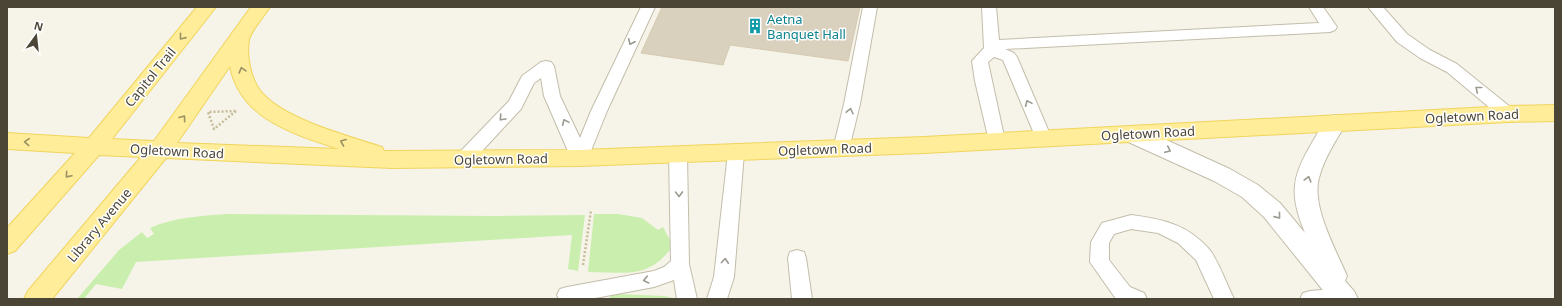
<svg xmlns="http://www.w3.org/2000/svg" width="1562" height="306" viewBox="0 0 1562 306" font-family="'Noto Sans',sans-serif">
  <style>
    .green { fill: #caeeae }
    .building { fill: #d9d1bd; stroke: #d5cab0 }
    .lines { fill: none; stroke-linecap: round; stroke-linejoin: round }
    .lane-casing { stroke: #c3bdaa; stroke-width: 2 }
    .street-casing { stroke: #c3bdaa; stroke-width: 2 }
    .primary-casing { stroke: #f0d45d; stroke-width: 2 }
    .path { stroke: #c6bb9a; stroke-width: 2.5; stroke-dasharray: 2 2; stroke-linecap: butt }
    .lane { fill: #fff; fill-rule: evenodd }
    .street { fill: #fff; fill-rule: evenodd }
    .primary { fill: #ffed99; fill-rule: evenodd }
    .oneway { stroke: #9c9163 }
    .oneway2 { stroke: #9c9990 }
    .labels { text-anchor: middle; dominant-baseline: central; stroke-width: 3; stroke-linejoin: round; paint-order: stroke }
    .culture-label { font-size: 13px; fill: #0d838f; stroke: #fff; text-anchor: start }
    .street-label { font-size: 13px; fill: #4b4536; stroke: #fff }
  </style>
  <rect width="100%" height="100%" fill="#f6f4e9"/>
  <path class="green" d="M 227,214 L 495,216 L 585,215 L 578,271 L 568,269 L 572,235 L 136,262 L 122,289 L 96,284 L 84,299 L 77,299 L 119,250 L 142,232 L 147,238 L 154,234 L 150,228 C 175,217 200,216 227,214 Z
    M 594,214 L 618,214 L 642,218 L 658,230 L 663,227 L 673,246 C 648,280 626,272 588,272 Z
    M 619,294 L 664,296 L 673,298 L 608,299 L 612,295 Z"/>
  <path class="building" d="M 662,7 L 860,7 L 848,61 L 730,45 L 723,65 L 641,53 Z"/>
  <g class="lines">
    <defs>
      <path id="lane" d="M 641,7 L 655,7 L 607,111 L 586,163 L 580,164 L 574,163 L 571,158 L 544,96 L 541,78 L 534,83 L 521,109 L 470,164 L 464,165 L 458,164 L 455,159 L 458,154 L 509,101 L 522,76 L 541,62 L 546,61 L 551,62 L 554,66 L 560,96 L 580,138 L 591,111 Z
        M 863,7 L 877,7 L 860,104 L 849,149 L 847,153 L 841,155 L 835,153 L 833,149 L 844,104 Z
        M 982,7 L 996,7 L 999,40 L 1319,23 L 1309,7 L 1323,7 L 1337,27 L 1335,30 L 1330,32 L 1005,49 L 1014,53 L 1017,57 L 1052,139 L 1050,143 L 1044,145 L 1038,143 L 1003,60 L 994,57 L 988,62 L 1005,141 L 1003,145 L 997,147 L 991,145 L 989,141 L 975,81 L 972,61 L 984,48 Z
        M 1368,7 L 1383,7 L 1407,34 L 1430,50 L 1457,64 L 1514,110 L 1516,114 L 1514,118 L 1508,120 L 1502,118 L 1447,72 L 1420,58 L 1397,42 Z
        M 736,147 L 742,148 L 744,153 L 734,277 L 727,299 L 707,299 L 714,277 L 728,153 L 730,148 Z
        M 678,149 L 684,150 L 687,155 L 689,264 L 697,299 L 677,299 L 674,280 L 654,287 L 590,299 L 559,299 L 557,295 L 560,289 L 567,287 L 654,271 L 664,267 L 671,261 L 669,155 L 672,150 Z
        M 1131,215 C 1162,219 1187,224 1209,249 C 1217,258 1228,287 1234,299 L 1214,299 L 1196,260 L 1178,243 L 1158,233 L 1131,229 L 1114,234 L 1109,243 L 1109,260 L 1130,287 L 1144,293 L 1147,299 L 1116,299 L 1090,262 L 1091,242 L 1102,223 Z
        M 797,250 L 804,252 L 806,258 L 812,299 L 792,299 L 788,258 L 790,252 Z
        M 1343,288 L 1350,290 L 1353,296 L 1351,299 L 1300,299 L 1303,293 L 1310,291 Z"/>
      <path id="street" d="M 1335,115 L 1343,117 L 1346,123 C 1336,141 1324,158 1319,178 C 1311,206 1336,250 1347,276 L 1345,281 L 1354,291 L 1358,299 L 1330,299 L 1264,217 L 1242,197 L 1214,181 L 1124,140 L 1121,134 L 1124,128 L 1132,126 L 1140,128 L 1230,169 L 1258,185 L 1280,203 L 1305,233 C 1299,218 1293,201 1295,185 C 1297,163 1317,136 1327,117 Z"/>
      <path id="primary" d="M 197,7 L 216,7 L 112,139 L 154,141 L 251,7 L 270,7 C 265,15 250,32 249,40 C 246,57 251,81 263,94 C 287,120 348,136 382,147 L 384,151 L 580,150 L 924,137 L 1508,106 L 1555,105 L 1555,121 L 1508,122 L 924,153 L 580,166 L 392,168 L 166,158 L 52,299 L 24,299 L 28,291 L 141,157 L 99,155 L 15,251 L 7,254 L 7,228 L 75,153 L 7,149 L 7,133 L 89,138 ZM 230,66 C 240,119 294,134 339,149 L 177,143 Z"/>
    </defs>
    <use href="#lane" class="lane-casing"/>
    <use href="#street" class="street-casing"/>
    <use href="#primary" class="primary-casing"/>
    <path class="path" d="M 236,111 L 214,129 L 208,112 Z
      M 583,265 L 591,210"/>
    <use href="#lane" class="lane"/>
    <use href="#street" class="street"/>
    <use href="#primary" class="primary"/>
  </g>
  <defs><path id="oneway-chevron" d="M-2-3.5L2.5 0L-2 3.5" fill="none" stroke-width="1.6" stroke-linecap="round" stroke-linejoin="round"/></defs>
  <g class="oneway">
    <use href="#oneway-chevron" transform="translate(182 37) rotate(129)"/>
    <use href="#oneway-chevron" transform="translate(242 70) rotate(-106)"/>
    <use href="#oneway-chevron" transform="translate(183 118) rotate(-54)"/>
    <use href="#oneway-chevron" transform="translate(27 142) rotate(-177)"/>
    <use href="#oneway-chevron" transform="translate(343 142) rotate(-159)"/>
    <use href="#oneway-chevron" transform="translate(68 175) rotate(131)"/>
  </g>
  <g class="oneway2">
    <use href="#oneway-chevron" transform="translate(631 42) rotate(115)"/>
    <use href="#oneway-chevron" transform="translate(1478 89) rotate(-141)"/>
    <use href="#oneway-chevron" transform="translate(1028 103) rotate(-114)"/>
    <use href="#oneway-chevron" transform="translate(850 111) rotate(-77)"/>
    <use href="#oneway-chevron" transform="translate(502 118) rotate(133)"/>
    <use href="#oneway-chevron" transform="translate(565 122) rotate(-114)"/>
    <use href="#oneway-chevron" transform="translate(1168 150) rotate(25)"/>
    <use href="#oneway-chevron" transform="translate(1308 179) rotate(-75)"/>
    <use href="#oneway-chevron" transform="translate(679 194) rotate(89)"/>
    <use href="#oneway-chevron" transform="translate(1278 216) rotate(51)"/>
    <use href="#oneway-chevron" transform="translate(725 261) rotate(-86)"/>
    <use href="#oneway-chevron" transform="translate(646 280) rotate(167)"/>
  </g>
  <defs>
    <symbol id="building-bare" viewBox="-9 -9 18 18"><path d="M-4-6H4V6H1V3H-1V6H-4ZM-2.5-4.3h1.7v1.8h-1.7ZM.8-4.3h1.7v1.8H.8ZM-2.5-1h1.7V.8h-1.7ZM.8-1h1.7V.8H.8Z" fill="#0f9aa8" stroke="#fff" stroke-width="2.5" paint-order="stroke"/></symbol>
  </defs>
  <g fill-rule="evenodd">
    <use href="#building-bare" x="744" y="15" width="22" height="22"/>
  </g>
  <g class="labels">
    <g class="culture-label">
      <text x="767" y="19">Aetna<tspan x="767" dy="15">Banquet Hall</tspan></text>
    </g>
    <g class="street-label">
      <text transform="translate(150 77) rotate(-51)">Capitol Trail</text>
      <text transform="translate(1472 116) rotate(-3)">Ogletown Road</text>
      <text transform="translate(1148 133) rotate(-3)">Ogletown Road</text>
      <text transform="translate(825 149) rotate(-2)">Ogletown Road</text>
      <text transform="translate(177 151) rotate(3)">Ogletown Road</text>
      <text transform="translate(501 159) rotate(-1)">Ogletown Road</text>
      <text transform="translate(99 225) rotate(-50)">Library Avenue</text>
    </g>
  </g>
  <rect width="1562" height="306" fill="none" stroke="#4b4536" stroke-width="16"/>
  <g transform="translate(36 36) rotate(15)" stroke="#ffffff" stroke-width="3" paint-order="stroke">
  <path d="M0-3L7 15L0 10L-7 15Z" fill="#4b4536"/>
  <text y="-6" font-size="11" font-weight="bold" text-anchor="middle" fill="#4b4536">N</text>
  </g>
</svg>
